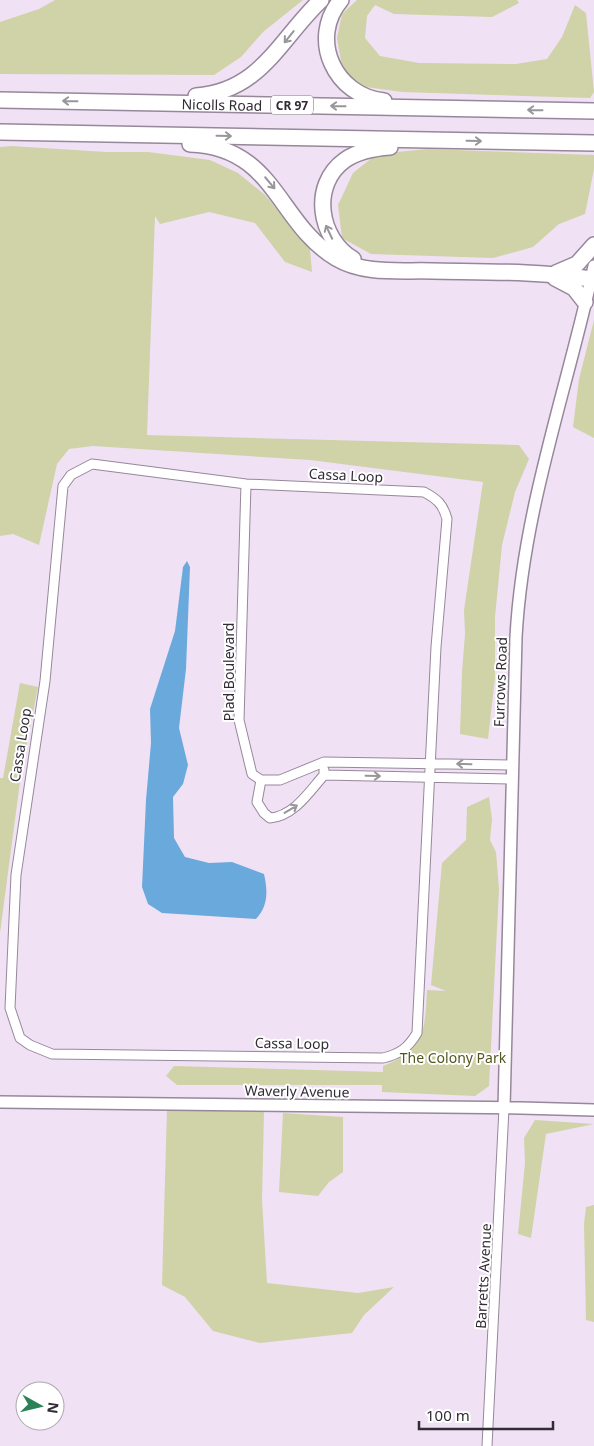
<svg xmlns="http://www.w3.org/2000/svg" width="594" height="1446" viewBox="0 0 594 1446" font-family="'Noto Sans',sans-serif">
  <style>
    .green { fill: #cfd3a7 }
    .water { fill: #6aa9dc }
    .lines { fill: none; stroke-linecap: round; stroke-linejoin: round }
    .minor-casing { stroke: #96889a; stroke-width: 11 }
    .tertiary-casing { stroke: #96889a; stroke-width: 14 }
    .trunk-casing { stroke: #96889a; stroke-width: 18 }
    .minor { stroke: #fff; stroke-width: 9 }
    .tertiary { stroke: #fff; stroke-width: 11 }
    .trunk { stroke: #fff; stroke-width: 15 }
    .oneway { stroke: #98969a }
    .labels { text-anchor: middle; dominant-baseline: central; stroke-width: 4; stroke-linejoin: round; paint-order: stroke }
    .shield { fill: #fff; stroke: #706b71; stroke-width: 1 }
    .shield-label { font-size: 12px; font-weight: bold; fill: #322c34 }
    .street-label { font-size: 14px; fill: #322c34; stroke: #fff }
    .park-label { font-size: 14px; fill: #53571f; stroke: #fff }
  </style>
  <rect width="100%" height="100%" fill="#f0e1f5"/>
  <path class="green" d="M 55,0 L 303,0 L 263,32 L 241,57 L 214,75 L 0,74 L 0,22 L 39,9 Z
    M 357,0 L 517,0 L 519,3 L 492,17 L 394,14 L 375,5 L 367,16 L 365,38 L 380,56 L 419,63 L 516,64 L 547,59 L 562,37 L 575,5 L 586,13 L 594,92 L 590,98 L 402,92 L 366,87 L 349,77 L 341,61 L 337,38 L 342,14 Z
    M 11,146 L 106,152 L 148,152 L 210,160 L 238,173 L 265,195 L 310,249 L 312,272 L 285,262 L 255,223 L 209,212 L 160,224 L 155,216 L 147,435 L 519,445 L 529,459 L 515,492 L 502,545 L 495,617 L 495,678 L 488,739 L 460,734 L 462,672 L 465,634 L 464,610 L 483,482 L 310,460 L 93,446 L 69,449 L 57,464 L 39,545 L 13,534 L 0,536 L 0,147 Z
    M 427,149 L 594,155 L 594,169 L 585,214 L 559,224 L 533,247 L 493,258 L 371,254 L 342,238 L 338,205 L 353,173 L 377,154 Z
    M 594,320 L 594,438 L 573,427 L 579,379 Z
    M 20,683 L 38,687 L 21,774 L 0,933 L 0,778 L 3,778 Z
    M 489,797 L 492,819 L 490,840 L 496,852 L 499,889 L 489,1086 L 475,1096 L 382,1092 L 382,1085 L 177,1085 L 166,1076 L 174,1066 L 383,1072 L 383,1066 C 425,1050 425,1030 427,990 L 446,991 L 431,985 L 442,863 L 466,840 L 467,807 Z
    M 167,1109 L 264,1111 L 262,1200 L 267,1283 L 358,1293 L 394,1287 L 364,1315 L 352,1333 L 260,1343 L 213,1331 L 185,1297 L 162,1285 Z
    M 283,1113 L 343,1117 L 343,1172 L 329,1182 L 318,1196 L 279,1192 Z
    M 535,1120 L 594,1124 L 546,1134 L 531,1238 L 518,1234 L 525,1163 L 524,1138 Z
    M 594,1205 L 594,1322 L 586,1320 L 584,1224 L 586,1207 Z"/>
  <path class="water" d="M 187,561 L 190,567 L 186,669 L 179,728 L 188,765 L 183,784 L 173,797 L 174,838 L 185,857 L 209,863 L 232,862 L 264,874 C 268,892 268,906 256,919 L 162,913 L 148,904 L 142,887 L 146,800 L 151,743 L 150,709 L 175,631 L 183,567 Z"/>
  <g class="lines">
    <defs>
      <path id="minor" d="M 92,464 L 246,484 L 424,492 C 437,499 443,504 447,519 L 436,647 L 417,1033 C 408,1048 400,1054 383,1058 L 52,1054 L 30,1045 L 20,1038 L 10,1008 L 16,875 L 45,681 L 63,486 L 71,475 Z
        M 246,484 L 239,720 L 252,774 L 261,780 L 280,780 L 324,762 L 512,765
        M 324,775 L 512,779
        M 261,780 L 257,802 L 264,813 L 270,818 C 294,816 309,792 324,775 L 324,770
        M 487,1446 L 504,1108"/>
      <path id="tertiary" d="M 0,1102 L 521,1108 L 594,1110
        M 504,1108 L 516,637 C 523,509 567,390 594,266"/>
      <g id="trunk">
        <path d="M 341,0 C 308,39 335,96 384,101"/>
        <path d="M 196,96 C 261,91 279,40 321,0"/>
        <path id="s1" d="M 0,100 L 594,111"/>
        <path d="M 0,132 L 594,143"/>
        <path d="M 190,144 C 276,147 277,223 336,258 C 364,275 401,270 432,271 C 485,272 539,271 591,279"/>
        <path d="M 353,259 C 319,239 310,185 345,160 C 358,151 375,148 390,147"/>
        <path d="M 556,273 L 577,264 L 594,245"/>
        <path d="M 555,278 L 574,288 L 585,302"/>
      </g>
    </defs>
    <use href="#minor" class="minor-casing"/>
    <use href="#tertiary" class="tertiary-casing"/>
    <use href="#trunk" class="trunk-casing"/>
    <use href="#minor" class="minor"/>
    <use href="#tertiary" class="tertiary"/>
    <use href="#trunk" class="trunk"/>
  </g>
  <defs><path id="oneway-shaft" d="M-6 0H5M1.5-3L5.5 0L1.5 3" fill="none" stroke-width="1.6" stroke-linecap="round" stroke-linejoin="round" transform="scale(1.25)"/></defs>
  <g class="oneway">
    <use href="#oneway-shaft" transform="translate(289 37) rotate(129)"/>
    <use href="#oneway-shaft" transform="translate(70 101) rotate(-179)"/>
    <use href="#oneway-shaft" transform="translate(338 106) rotate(-179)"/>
    <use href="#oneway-shaft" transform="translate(535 110) rotate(-179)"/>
    <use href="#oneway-shaft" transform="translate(224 136) rotate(1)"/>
    <use href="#oneway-shaft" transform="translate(474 141) rotate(1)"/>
    <use href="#oneway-shaft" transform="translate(270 183) rotate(50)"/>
    <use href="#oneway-shaft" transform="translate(329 232) rotate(-115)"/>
    <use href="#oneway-shaft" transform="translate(464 764) rotate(-178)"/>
    <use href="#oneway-shaft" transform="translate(373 776) rotate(1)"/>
    <use href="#oneway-shaft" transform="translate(291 809) rotate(-31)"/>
  </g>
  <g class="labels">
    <rect class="shield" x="271" y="95.5" width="42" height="19" rx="4"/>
    <g class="shield-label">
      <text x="292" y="105">CR 97</text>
    </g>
    <g class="street-label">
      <text stroke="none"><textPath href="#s1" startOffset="222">Nicolls Road</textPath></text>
      <text transform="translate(346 475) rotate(3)">Cassa Loop</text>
      <text transform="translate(228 672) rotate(-90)">Plad Boulevard</text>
      <text transform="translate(500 682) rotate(-88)">Furrows Road</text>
      <text transform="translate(20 745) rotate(-81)">Cassa Loop</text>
      <text transform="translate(292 1043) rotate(1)">Cassa Loop</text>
      <text transform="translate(297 1091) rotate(1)">Waverly Avenue</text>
      <text transform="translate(483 1276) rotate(-87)">Barretts Avenue</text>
    </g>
    <g class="park-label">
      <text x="453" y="1057">The Colony Park</text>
    </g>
  </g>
  <g transform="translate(40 1406) rotate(98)"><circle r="24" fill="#ffffff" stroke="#adabae"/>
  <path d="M0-4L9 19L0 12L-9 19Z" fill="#2b8257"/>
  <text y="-8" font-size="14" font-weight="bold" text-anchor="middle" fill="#322c34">N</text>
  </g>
  <path d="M419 1421v8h134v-8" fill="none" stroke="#322c34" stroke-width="2.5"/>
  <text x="426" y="1421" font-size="15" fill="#322c34" stroke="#ffffff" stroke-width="4" paint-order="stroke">100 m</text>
</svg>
